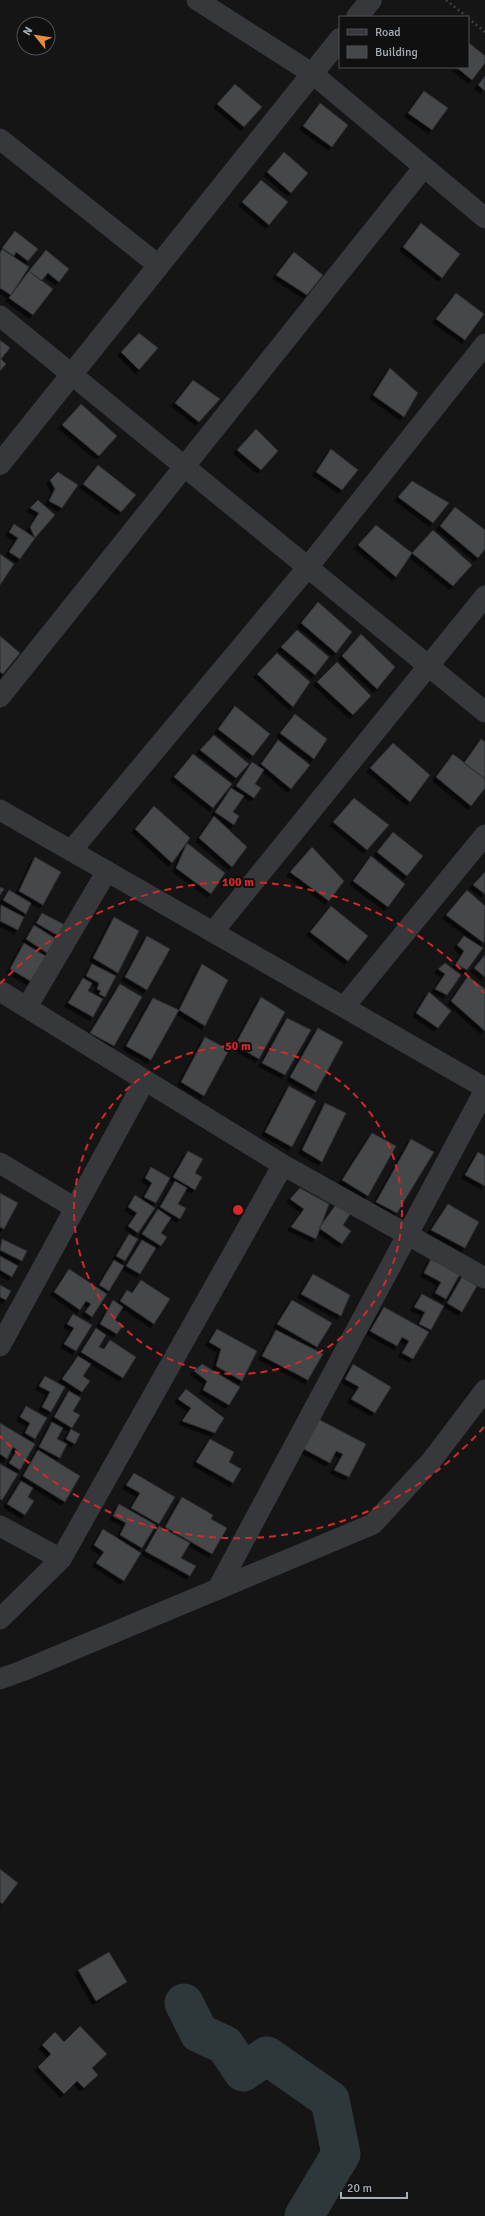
<svg xmlns="http://www.w3.org/2000/svg" width="485" height="2216" viewBox="0 0 485 2216" font-family="Signika,sans-serif">
  <style>
    .lines { fill: none; stroke-linecap: round; stroke-linejoin: round }
    .river { stroke: #2e383b; stroke-width: 39 }
    .building { fill: #444649; stroke: #2f2f32; filter: url(#shadow) }
    .path { stroke: #3c3f42; stroke-width: 2.5; stroke-dasharray: 2 3; stroke-linecap: butt }
    .minor { stroke: #36383b; stroke-width: 21 }
    .tertiary { stroke: #36383b; stroke-width: 22 }
    .ring { fill: none; stroke: #d62828; stroke-width: 2; stroke-dasharray: 7 5 }
    .centre { fill: #d62828; stroke: #101011; stroke-width: 2 }
    .ring-label { font-size: 12px; text-anchor: middle; font-weight: bold; fill: #d62828; stroke: #101011; stroke-width: 4; stroke-linejoin: round; paint-order: stroke }
  </style>
  <defs>
    <filter id="shadow"><feDropShadow dx="-3.5" dy="3.5" stdDeviation="0" flood-color="#0009"/></filter>
  </defs>
  <rect width="100%" height="100%" fill="#151516"/>
  <g class="lines">
    <path class="river" d="M 184,2003 L 199,2033 L 225,2045 L 243,2072 L 267,2056 L 330,2100 L 341,2154 L 304,2216"/>
  </g>
  <path class="building" d="M 468,42 L 485,56 L 485,63 L 472,80 L 456,67 L 468,67 Z
    M 485,76 L 485,91 L 478,85 Z
    M 235,84 L 262,107 L 244,127 L 217,104 Z
    M 424,91 L 448,108 L 432,130 L 408,113 Z
    M 320,103 L 348,125 L 332,147 L 303,126 Z
    M 284,152 L 308,173 L 291,193 L 267,172 Z
    M 261,180 L 288,202 L 269,225 L 242,202 Z
    M 421,223 L 460,254 L 442,278 L 403,247 Z
    M 15,231 L 38,249 L 28,261 L 16,252 L 14,256 L 2,248 Z
    M 2,249 L 29,267 L 11,295 L 0,288 L 0,253 Z
    M 46,250 L 69,269 L 59,282 L 48,273 L 41,281 L 29,271 Z
    M 294,252 L 323,275 L 307,295 L 276,275 Z
    M 29,271 L 53,289 L 33,315 L 9,298 Z
    M 456,293 L 484,314 L 465,340 L 436,319 Z
    M 139,333 L 158,348 L 139,370 L 121,352 Z
    M 0,340 L 10,348 L 1,359 L 6,364 L 0,371 Z
    M 390,368 L 418,393 L 404,417 L 373,395 Z
    M 193,380 L 220,399 L 199,422 L 175,403 Z
    M 81,404 L 117,436 L 99,456 L 62,425 Z
    M 256,429 L 278,451 L 261,470 L 237,450 Z
    M 331,449 L 358,470 L 342,490 L 316,472 Z
    M 98,465 L 136,495 L 121,512 L 83,484 Z
    M 58,472 L 78,485 L 62,508 L 49,501 L 55,489 L 50,480 Z
    M 412,481 L 449,503 L 433,523 L 398,497 Z
    M 38,500 L 55,515 L 35,538 L 30,527 L 39,513 L 30,508 Z
    M 455,507 L 485,530 L 485,549 L 478,558 L 440,526 Z
    M 14,524 L 35,538 L 20,559 L 9,552 L 18,538 L 9,532 Z
    M 376,525 L 412,553 L 396,577 L 358,545 Z
    M 433,530 L 472,565 L 453,586 L 412,553 Z
    M 0,554 L 14,564 L 0,585 Z
    M 318,602 L 352,632 L 336,653 L 301,623 Z
    M 297,630 L 329,657 L 315,675 L 281,647 Z
    M 361,634 L 395,667 L 377,689 L 342,656 Z
    M 0,636 L 20,653 L 3,674 L 0,672 Z
    M 277,653 L 310,682 L 293,707 L 257,674 Z
    M 337,662 L 371,696 L 353,715 L 317,682 Z
    M 235,706 L 270,734 L 253,756 L 218,729 Z
    M 295,714 L 327,739 L 314,759 L 280,733 Z
    M 214,735 L 249,764 L 236,778 L 200,750 Z
    M 481,739 L 485,742 L 485,779 L 464,763 Z
    M 278,740 L 310,765 L 291,789 L 261,764 Z
    M 393,743 L 430,775 L 410,802 L 370,768 Z
    M 193,754 L 232,784 L 213,808 L 174,777 Z
    M 453,754 L 485,779 L 485,788 L 471,806 L 436,777 Z
    M 252,762 L 264,770 L 255,784 L 261,788 L 254,798 L 236,786 Z
    M 231,788 L 244,796 L 233,812 L 239,816 L 234,825 L 215,812 Z
    M 354,798 L 389,825 L 367,850 L 333,822 Z
    M 154,806 L 190,838 L 172,863 L 135,829 Z
    M 214,816 L 247,847 L 232,867 L 199,838 Z
    M 393,832 L 423,856 L 407,876 L 377,852 Z
    M 187,843 L 225,873 L 211,894 L 176,868 Z
    M 312,847 L 344,881 L 329,901 L 290,872 Z
    M 371,856 L 405,884 L 388,907 L 353,881 Z
    M 35,857 L 61,872 L 43,905 L 19,891 Z
    M 485,872 L 485,894 L 473,885 Z
    M 0,887 L 4,889 L 0,895 Z
    M 9,890 L 31,903 L 26,914 L 3,900 Z
    M 467,890 L 485,906 L 484,943 L 446,915 Z
    M 1,905 L 24,917 L 18,930 L 0,921 Z
    M 331,906 L 368,936 L 348,961 L 310,932 Z
    M 42,913 L 65,925 L 59,936 L 36,923 Z
    M 114,917 L 139,931 L 118,973 L 93,958 Z
    M 34,925 L 59,941 L 50,955 L 26,939 Z
    M 147,936 L 170,949 L 147,990 L 125,977 Z
    M 464,936 L 483,948 L 467,970 L 456,964 L 464,951 L 457,945 Z
    M 24,943 L 47,957 L 32,982 L 10,969 Z
    M 485,955 L 485,977 L 474,968 Z
    M 445,963 L 461,975 L 447,995 L 435,989 L 445,974 L 438,969 Z
    M 92,964 L 116,976 L 105,997 L 99,994 L 101,991 L 97,989 L 99,983 L 86,976 Z
    M 202,964 L 228,980 L 205,1026 L 179,1010 Z
    M 468,976 L 485,989 L 485,1031 L 451,1001 Z
    M 83,978 L 92,983 L 88,991 L 103,999 L 93,1017 L 68,1003 Z
    M 120,984 L 142,997 L 114,1046 L 90,1033 Z
    M 429,992 L 451,1011 L 438,1028 L 416,1013 Z
    M 261,997 L 285,1012 L 259,1059 L 235,1045 Z
    M 153,998 L 179,1010 L 151,1060 L 126,1046 Z
    M 287,1018 L 311,1030 L 285,1075 L 262,1063 Z
    M 318,1028 L 343,1042 L 316,1092 L 290,1077 Z
    M 205,1037 L 229,1050 L 204,1096 L 181,1082 Z
    M 289,1086 L 316,1101 L 292,1147 L 265,1132 Z
    M 325,1103 L 346,1113 L 322,1162 L 302,1150 Z
    M 372,1133 L 396,1146 L 368,1196 L 342,1180 Z
    M 411,1139 L 434,1152 L 397,1213 L 376,1202 Z
    M 188,1151 L 203,1159 L 195,1173 L 202,1177 L 195,1190 L 173,1177 Z
    M 478,1152 L 485,1156 L 485,1186 L 465,1175 Z
    M 151,1167 L 170,1178 L 156,1203 L 144,1197 L 152,1183 L 145,1178 Z
    M 175,1181 L 187,1188 L 178,1204 L 186,1208 L 180,1219 L 160,1207 Z
    M 300,1188 L 329,1204 L 316,1239 L 291,1227 L 304,1209 L 290,1199 Z
    M 0,1193 L 18,1203 L 4,1229 L 0,1227 Z
    M 135,1195 L 155,1208 L 138,1233 L 128,1226 L 137,1213 L 128,1207 Z
    M 337,1203 L 351,1213 L 343,1225 L 351,1231 L 342,1244 L 319,1228 Z
    M 448,1204 L 479,1222 L 465,1248 L 431,1230 Z
    M 158,1209 L 171,1218 L 161,1233 L 167,1237 L 161,1246 L 142,1234 Z
    M 129,1234 L 138,1239 L 125,1261 L 116,1256 Z
    M 2,1239 L 27,1251 L 22,1261 L 0,1250 Z
    M 142,1240 L 156,1248 L 140,1274 L 126,1266 Z
    M 0,1256 L 18,1266 L 12,1277 L 0,1270 Z
    M 431,1259 L 460,1274 L 446,1299 L 435,1293 L 441,1282 L 424,1273 Z
    M 114,1260 L 124,1266 L 109,1291 L 99,1285 Z
    M 69,1269 L 107,1294 L 92,1317 L 85,1312 L 91,1304 L 86,1301 L 80,1310 L 54,1292 Z
    M 313,1274 L 350,1295 L 341,1316 L 301,1294 Z
    M 462,1277 L 477,1286 L 462,1312 L 447,1303 Z
    M 141,1280 L 170,1299 L 154,1324 L 120,1301 L 127,1290 L 132,1293 Z
    M 0,1285 L 11,1291 L 6,1300 L 0,1297 Z
    M 422,1294 L 444,1306 L 431,1330 L 419,1324 L 425,1312 L 414,1307 Z
    M 113,1300 L 123,1307 L 115,1320 L 123,1325 L 117,1334 L 100,1324 Z
    M 292,1300 L 332,1323 L 317,1347 L 277,1324 Z
    M 384,1307 L 429,1332 L 413,1359 L 402,1353 L 409,1341 L 402,1337 L 397,1346 L 370,1331 Z
    M 73,1314 L 92,1325 L 76,1351 L 64,1344 L 74,1328 L 67,1324 Z
    M 96,1328 L 106,1335 L 99,1347 L 104,1349 L 110,1340 L 136,1357 L 123,1378 L 81,1352 Z
    M 217,1329 L 257,1351 L 242,1381 L 216,1366 L 221,1349 L 209,1342 Z
    M 276,1330 L 323,1354 L 308,1380 L 262,1356 Z
    M 78,1356 L 91,1364 L 83,1376 L 90,1381 L 82,1392 L 62,1379 Z
    M 202,1364 L 240,1387 L 229,1405 L 203,1390 L 207,1381 L 194,1371 Z
    M 353,1364 L 391,1387 L 375,1413 L 351,1399 L 359,1387 L 345,1379 Z
    M 45,1376 L 65,1387 L 51,1412 L 42,1407 L 50,1392 L 39,1386 Z
    M 186,1389 L 224,1418 L 215,1433 L 182,1421 L 191,1408 L 178,1399 Z
    M 69,1391 L 81,1398 L 73,1411 L 80,1415 L 72,1428 L 54,1417 Z
    M 26,1406 L 47,1418 L 35,1439 L 25,1433 L 30,1423 L 20,1417 Z
    M 318,1419 L 366,1444 L 349,1477 L 334,1470 L 343,1454 L 336,1451 L 330,1463 L 302,1448 Z
    M 52,1422 L 63,1428 L 57,1439 L 67,1444 L 60,1458 L 39,1447 Z
    M 0,1423 L 35,1444 L 20,1470 L 9,1463 L 17,1450 L 13,1447 L 7,1459 L 0,1454 Z
    M 71,1429 L 80,1434 L 75,1444 L 66,1439 Z
    M 210,1439 L 234,1452 L 229,1462 L 241,1469 L 233,1483 L 196,1462 Z
    M 38,1450 L 80,1476 L 65,1502 L 23,1476 Z
    M 0,1464 L 18,1474 L 2,1500 L 0,1499 Z
    M 134,1473 L 175,1497 L 159,1524 L 131,1508 L 140,1493 L 126,1485 Z
    M 21,1481 L 33,1488 L 28,1497 L 34,1501 L 25,1515 L 7,1504 Z
    M 182,1497 L 213,1515 L 211,1519 L 227,1528 L 212,1554 L 165,1527 Z
    M 119,1504 L 156,1525 L 142,1548 L 120,1535 L 126,1523 L 113,1516 Z
    M 159,1526 L 190,1543 L 181,1558 L 196,1566 L 190,1576 L 145,1551 Z
    M 103,1529 L 141,1553 L 124,1581 L 96,1563 L 104,1552 L 94,1545 Z
    M 0,1869 L 18,1883 L 2,1904 L 0,1902 Z
    M 109,1952 L 127,1982 L 96,2001 L 78,1970 Z
    M 80,2026 L 107,2054 L 92,2068 L 98,2075 L 84,2088 L 77,2081 L 64,2094 L 38,2067 L 51,2054 L 42,2045 L 55,2032 L 64,2042 Z"/>
  <g class="lines">
    <path class="path" d="M 446,0 L 467,17
      M 468,18 L 485,32"/>
    <path class="minor" d="M 197,0 L 313,74 L 485,218
      M 0,139 L 158,265
      M 0,316 L 485,712
      M 0,697 L 424,167
      M 0,810 L 485,1088
      M 71,851 L 308,567 L 485,344
      M 213,932 L 485,596
      M 0,991 L 283,1165 L 61,1559 L 0,1619
      M 27,1007 L 107,871
      M 344,1007 L 485,835
      M 0,1163 L 75,1208
      M 283,1165 L 485,1278
      M 0,1346 L 145,1080
      M 0,1526 L 61,1559
      M 217,1590 L 485,1090
      M 0,1679 L 22,1671 L 373,1524 L 432,1460 L 485,1390"/>
    <path class="tertiary" d="M 357,17 L 371,0
      M 0,464 L 340,39"/>
  </g>
  <g class="ring">
    <circle cx="238" cy="1210" r="164"/>
    <path d="M484 1427A328 328 0 0 1 0 1436M0 984A328 328 0 0 1 484 993"/>
  </g>
  <circle cx="238" cy="1210" r="6" class="centre"/>
  <g class="ring-label">
    <text x="238" y="886">100 m</text>
    <text x="238" y="1050">50 m</text>
  </g>
  <rect x="339" y="16" width="130" height="52" fill="#101011" stroke="#4c5053"/>
  <rect x="347" y="29" width="20" height="6" fill="#36383b" stroke="#4c5053"/>
  <text x="375" y="36" font-size="12" fill="#a7afb6">Road</text>
  <rect x="347" y="46" width="20" height="12" fill="#444649" stroke="#4c5053"/>
  <text x="375" y="56" font-size="12" fill="#a7afb6">Building</text>
  <g transform="translate(36 36) rotate(300)"><circle r="19" fill="#101011" stroke="#4c5053"/>
  <path d="M0-3L7 15L0 10L-7 15Z" fill="#e58c3e"/>
  <text y="-6" font-size="11" font-weight="bold" text-anchor="middle" fill="#a7afb6">N</text>
  </g>
  <path d="M341 2192v6h66v-6" fill="none" stroke="#a7afb6" stroke-width="2"/>
  <text x="347" y="2192" font-size="12" fill="#a7afb6" stroke="#101011" stroke-width="3" paint-order="stroke">20 m</text>
</svg>
